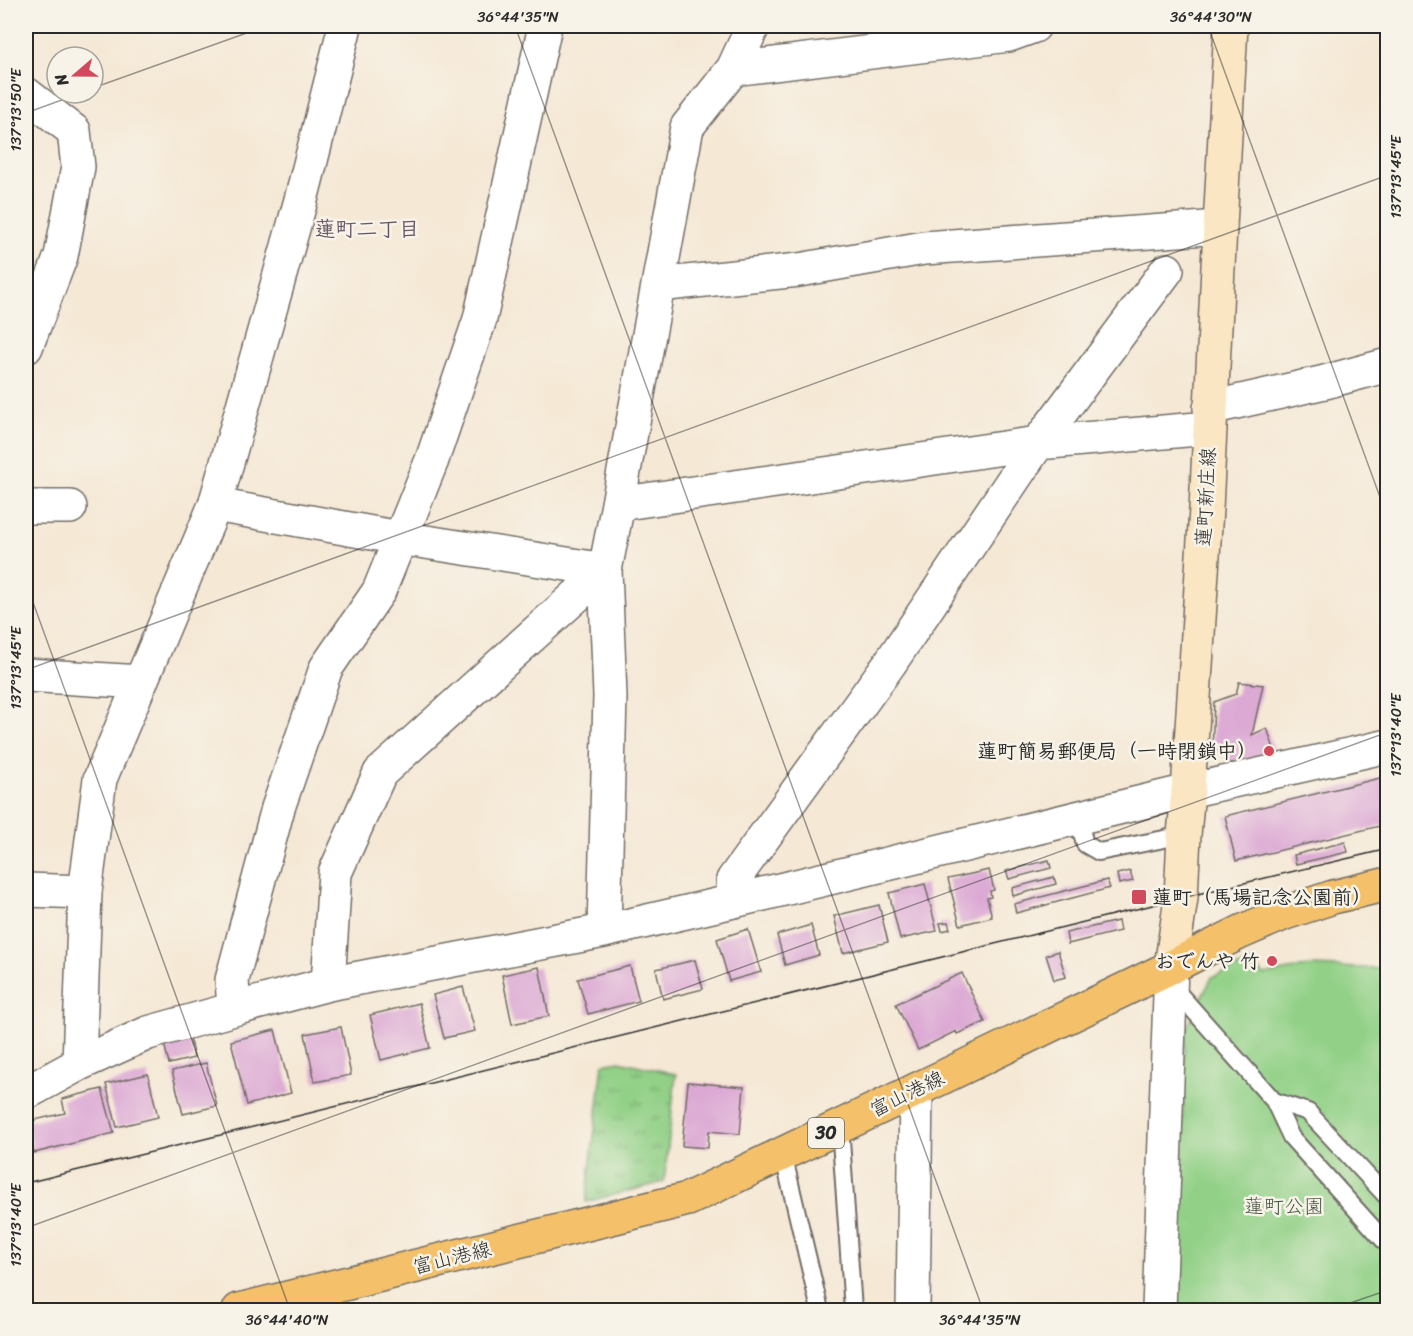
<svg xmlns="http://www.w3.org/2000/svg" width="1413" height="1336" viewBox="0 0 1413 1336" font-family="Sriracha,'Klee One',sans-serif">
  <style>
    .grass { fill: url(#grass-tufts); stroke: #5e7e58; stroke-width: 1.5 }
    .park { fill: #91d086; stroke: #5e7e58; stroke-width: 1.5 }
    .building { fill: #dca8d4 }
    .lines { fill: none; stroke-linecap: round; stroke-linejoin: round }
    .lane-casing { stroke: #726d66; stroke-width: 20 }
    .street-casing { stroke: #726d66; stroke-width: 36 }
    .secondary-casing { stroke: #726d66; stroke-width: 36 }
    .primary-casing { stroke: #726d66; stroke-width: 36 }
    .lane { stroke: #fff; stroke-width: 16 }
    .street { stroke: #fff; stroke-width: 33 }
    .secondary { stroke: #fbe6c3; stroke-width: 33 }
    .primary { stroke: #f4c16a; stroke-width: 33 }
    .tram { stroke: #2b2b2b; stroke-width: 1.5 }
    .ticks { fill: none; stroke: #2b2b2b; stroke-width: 1.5; stroke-opacity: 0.45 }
    .poi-dot { fill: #d1495b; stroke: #f7f3e8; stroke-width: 2 }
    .labels { text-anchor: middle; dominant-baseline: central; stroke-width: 5; stroke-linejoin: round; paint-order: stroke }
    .shield { fill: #f7f3e8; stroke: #686764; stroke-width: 1.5 }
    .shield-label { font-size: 18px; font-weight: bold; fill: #2b2b2b }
    .street-label { font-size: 20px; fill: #2b2b2b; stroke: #f7f3e8 }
    .poi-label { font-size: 20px; font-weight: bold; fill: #2b2b2b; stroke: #f7f3e8; text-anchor: end }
    .park-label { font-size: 20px; fill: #445442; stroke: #f7f3e8 }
    .neighbourhood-label { font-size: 21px; font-weight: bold; fill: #695766; stroke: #f7f3e8 }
    .neatline { fill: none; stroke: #2b2b2b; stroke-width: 2 }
    .ticks-label { font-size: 15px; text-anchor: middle; fill: #2b2b2b }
  </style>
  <defs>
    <pattern id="grass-tufts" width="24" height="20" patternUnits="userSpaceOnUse" patternTransform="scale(1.5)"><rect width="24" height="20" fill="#91d086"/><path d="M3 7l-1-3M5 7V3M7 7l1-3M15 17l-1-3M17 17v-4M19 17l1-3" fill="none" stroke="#77a96e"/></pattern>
  </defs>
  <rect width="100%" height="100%" fill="#f7f3e8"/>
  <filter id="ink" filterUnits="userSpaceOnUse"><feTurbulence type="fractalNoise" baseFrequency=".0167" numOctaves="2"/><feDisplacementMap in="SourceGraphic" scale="12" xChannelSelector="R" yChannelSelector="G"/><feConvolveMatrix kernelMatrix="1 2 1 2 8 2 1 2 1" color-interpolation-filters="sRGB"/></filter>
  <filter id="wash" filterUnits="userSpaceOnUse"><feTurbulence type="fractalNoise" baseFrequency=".008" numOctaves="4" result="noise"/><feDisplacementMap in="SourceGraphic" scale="24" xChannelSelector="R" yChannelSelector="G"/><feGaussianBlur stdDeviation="1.35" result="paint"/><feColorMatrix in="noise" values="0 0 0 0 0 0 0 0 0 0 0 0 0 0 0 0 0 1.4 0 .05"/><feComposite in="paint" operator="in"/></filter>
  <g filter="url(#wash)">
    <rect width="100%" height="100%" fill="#f5e8d5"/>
    <path class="grass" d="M 619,1061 L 676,1074 L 664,1182 L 586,1202 L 603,1064 Z"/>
    <path class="park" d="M 1252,962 L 1264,975 L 1311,966 L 1387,969 L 1387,1310 L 1178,1310 L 1185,1031 L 1212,977 Z"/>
    <g id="blocks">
      <path class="building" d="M 1239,682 L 1263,685 L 1252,735 L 1267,728 L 1276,755 L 1232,771 L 1223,749 L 1212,752 L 1214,702 L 1236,694 Z
        M 1388,776 L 1388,824 L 1236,861 L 1225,816 Z
        M 1345,842 L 1348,852 L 1296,864 L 1294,855 Z
        M 1049,860 L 1051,868 L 1009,879 L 1006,871 Z
        M 989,870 L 994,890 L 990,891 L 991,897 L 987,898 L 992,917 L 960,925 L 948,879 Z
        M 1130,871 L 1133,881 L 1119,884 L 1117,874 Z
        M 1054,877 L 1056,884 L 1013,896 L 1012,888 Z
        M 1107,880 L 1110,888 L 1016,913 L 1014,904 Z
        M 925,884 L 937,931 L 900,939 L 889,893 Z
        M 879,905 L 888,942 L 843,953 L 834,916 Z
        M 1118,921 L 1120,931 L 1068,944 L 1066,933 Z
        M 948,922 L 950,929 L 942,931 L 940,923 Z
        M 811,925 L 819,955 L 785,965 L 777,935 Z
        M 748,929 L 761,972 L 729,981 L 717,939 Z
        M 1058,951 L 1066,977 L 1054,980 L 1046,955 Z
        M 695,960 L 703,989 L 663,999 L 656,969 Z
        M 630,966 L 639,1001 L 588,1014 L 578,979 Z
        M 539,967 L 549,1016 L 512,1024 L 502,975 Z
        M 962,973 L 985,1022 L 957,1034 L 956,1031 L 918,1050 L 896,1004 Z
        M 463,987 L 475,1031 L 444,1038 L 433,995 Z
        M 419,1003 L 430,1048 L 381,1060 L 370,1015 Z
        M 341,1027 L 351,1075 L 315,1082 L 305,1034 Z
        M 275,1030 L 291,1093 L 247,1105 L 231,1041 Z
        M 189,1036 L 194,1058 L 169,1064 L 164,1043 Z
        M 206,1063 L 217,1106 L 183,1114 L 172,1071 Z
        M 148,1074 L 158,1117 L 117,1127 L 106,1084 Z
        M 688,1082 L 744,1087 L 740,1134 L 709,1131 L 708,1148 L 682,1146 Z
        M 102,1089 L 114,1133 L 34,1153 L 26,1122 L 65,1113 L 62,1099 Z"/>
    </g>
  </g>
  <g filter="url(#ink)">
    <use href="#blocks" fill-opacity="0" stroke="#726d66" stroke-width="1.5"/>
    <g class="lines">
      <defs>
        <path id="lane" d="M 1078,818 L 1085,844 L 1099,852 L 1184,835
          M 1172,986 L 1274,1101 L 1291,1137 L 1388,1245
          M 1274,1101 L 1308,1112 L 1388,1198
          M 840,1126 L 853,1310
          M 783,1154 L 820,1310"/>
        <path id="street" d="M 733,69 L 1009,35 L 1034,26
          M 26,94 L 74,131 L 78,167 L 61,256 L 26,347
          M 658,285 L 799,270 L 924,248 L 1220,227
          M 1210,408 L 1325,382 L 1388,365
          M 618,504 L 1038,443 L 1209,428
          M 215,505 L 400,538 L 605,570
          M 26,507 L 70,507
          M 26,675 L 141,682
          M 26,890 L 85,892 L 79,1064
          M 85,892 L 100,779 L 215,505 L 301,200 L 345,26
          M 734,901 L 1188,791 L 1388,746
          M 604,931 L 610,696 L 605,570 L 618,504 L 687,127 L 733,69 L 753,26
          M 328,984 L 335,873 L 380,773 L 605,570
          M 234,1009 L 232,980 L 278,808 L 326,668 L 379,591 L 432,460 L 480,319 L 545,26
          M 26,1093 L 79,1064 L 148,1033 L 234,1009 L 328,984 L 604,931 L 734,901 L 733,880 L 890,663 L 1038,443 L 1167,270
          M 913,1310 L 916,1090
          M 1159,1310 L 1171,967"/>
        <path id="secondary" d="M 1171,967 L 1181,898 L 1184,835 L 1188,791 L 1206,509 L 1220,227 L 1231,26"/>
        <path id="primary" d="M 239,1310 L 688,1199 L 916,1090 L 1171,967 L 1241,932 L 1285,913 L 1333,897 L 1388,884"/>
      </defs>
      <use href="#lane" class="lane-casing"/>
      <use href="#street" class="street-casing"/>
      <use href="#secondary" class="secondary-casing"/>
      <use href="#primary" class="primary-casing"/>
      <use href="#lane" class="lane"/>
      <use href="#street" class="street"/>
      <use href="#secondary" class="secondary"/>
      <use href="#primary" class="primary"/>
      <path class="tram" d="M 26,1183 L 1181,898 L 1388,849"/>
    </g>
  </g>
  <path class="ticks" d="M 515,26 L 983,1310M 1208,26 L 1388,519M 93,88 L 266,26M 26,113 L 81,93M 26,583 L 290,1310M 26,670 L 1388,175M 26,1228 L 1388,732M 1330,1310 L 1388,1290"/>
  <g class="poi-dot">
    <circle cx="1269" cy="751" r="6"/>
    <rect x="1131" y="889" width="16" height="16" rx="3"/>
    <circle cx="1272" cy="961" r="6"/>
  </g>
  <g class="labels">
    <rect class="shield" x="808" y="1118" width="36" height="30" rx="4.5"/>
    <g class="shield-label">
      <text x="826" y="1133">30</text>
    </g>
    <g class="street-label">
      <text transform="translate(1206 497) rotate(-87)">蓮町新庄線</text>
      <text transform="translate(907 1094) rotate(-26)">富山港線</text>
      <text transform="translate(452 1258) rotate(-14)">富山港線</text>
    </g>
    <g class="poi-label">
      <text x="1257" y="751">蓮町簡易郵便局（一時閉鎖中）</text>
      <text x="1152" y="897" text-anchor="start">蓮町（馬場記念公園前）</text>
      <text x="1260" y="961">おでんや 竹</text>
    </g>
    <g class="park-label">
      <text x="1284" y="1206">蓮町公園</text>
    </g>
    <g class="neighbourhood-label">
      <text x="367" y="229">蓮町二丁目</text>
    </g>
  </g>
  <rect width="1413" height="1336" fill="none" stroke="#f7f3e8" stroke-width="66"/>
  <g transform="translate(75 75) rotate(250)"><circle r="28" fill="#f7f3e8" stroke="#a5a39c" stroke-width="1.5"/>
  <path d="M0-4.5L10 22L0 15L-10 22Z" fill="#d1495b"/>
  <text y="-9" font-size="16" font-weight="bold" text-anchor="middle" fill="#2b2b2b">N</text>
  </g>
  <rect x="33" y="33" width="1347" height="1270" class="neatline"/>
  <g class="ticks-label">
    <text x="518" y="22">36°44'35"N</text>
    <text x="1211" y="22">36°44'30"N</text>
    <text transform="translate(16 110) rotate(-90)" y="5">137°13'50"E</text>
    <text transform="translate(1396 177) rotate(-90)" y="5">137°13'45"E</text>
    <text transform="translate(16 668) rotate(-90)" y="5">137°13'45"E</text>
    <text transform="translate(1396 735) rotate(-90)" y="5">137°13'40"E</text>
    <text transform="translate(16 1225) rotate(-90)" y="5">137°13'40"E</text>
    <text x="287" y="1325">36°44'40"N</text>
    <text x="980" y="1325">36°44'35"N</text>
  </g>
</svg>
